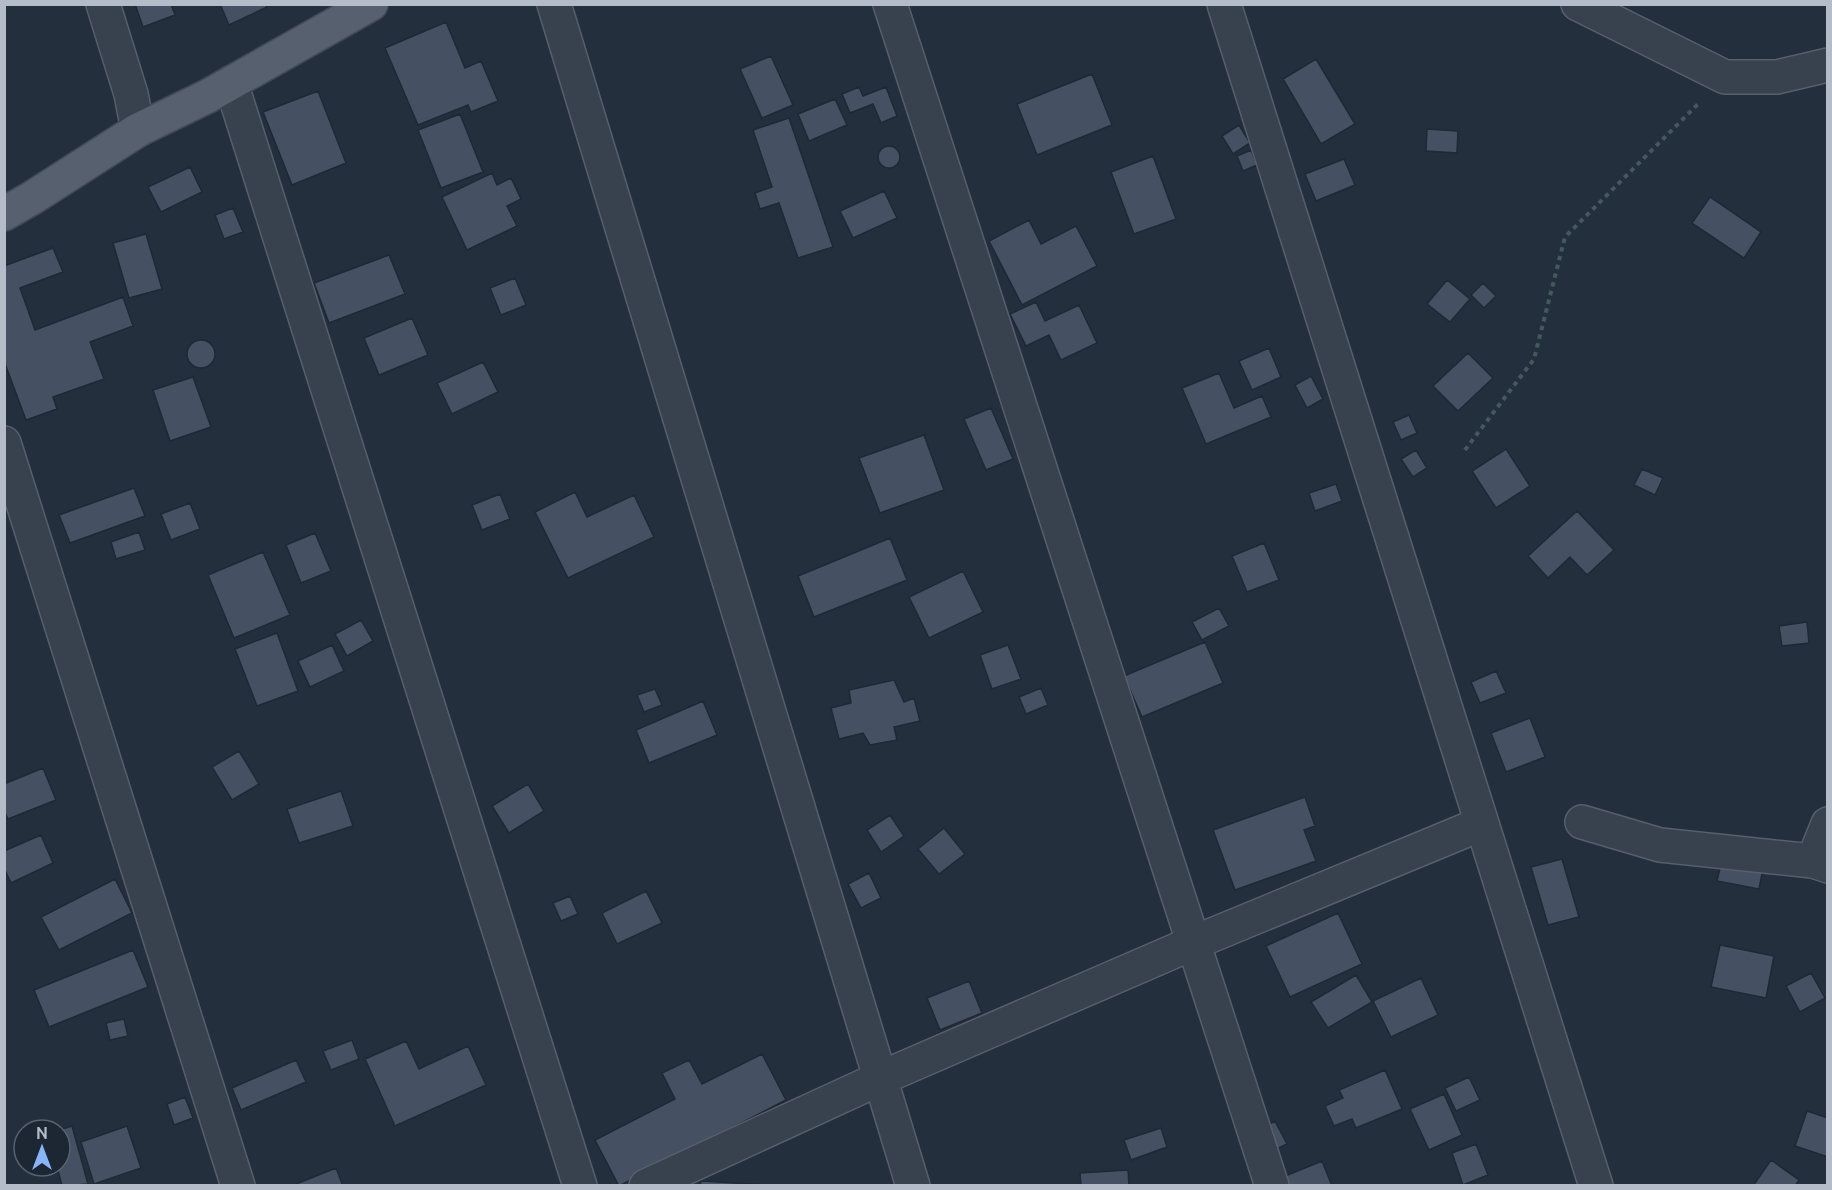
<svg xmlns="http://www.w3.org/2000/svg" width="1832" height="1190" viewBox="0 0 1832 1190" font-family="Ubuntu,sans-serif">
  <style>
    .building { fill: #455162; stroke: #1f2835; stroke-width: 1.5 }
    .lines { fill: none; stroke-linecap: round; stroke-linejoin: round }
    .minor-casing { stroke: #565f6c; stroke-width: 36 }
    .major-casing { stroke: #414a57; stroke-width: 36 }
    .path { stroke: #44595c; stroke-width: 4; stroke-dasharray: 4.5 4.5; stroke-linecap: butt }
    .minor { stroke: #38414e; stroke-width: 33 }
    .major { stroke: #56606e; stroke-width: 33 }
  </style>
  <rect width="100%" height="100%" fill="#242f3e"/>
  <path class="building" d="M 135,4 L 171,4 L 175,15 L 143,27 Z
    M 220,4 L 265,4 L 267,7 L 229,25 Z
    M 446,22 L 465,68 L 481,61 L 498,101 L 471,112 L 468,105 L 418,125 L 385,48 Z
    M 771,56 L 793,105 L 762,118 L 740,69 Z
    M 1316,59 L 1355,124 L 1321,144 L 1283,79 Z
    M 1092,74 L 1112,125 L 1037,155 L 1017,104 Z
    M 859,87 L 863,96 L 886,87 L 897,116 L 881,123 L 873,104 L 850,113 L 842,94 Z
    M 318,91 L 346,163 L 292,185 L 263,112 Z
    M 835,99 L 847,125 L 809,141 L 798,114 Z
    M 460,114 L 483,172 L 441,188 L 418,130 Z
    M 789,118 L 833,247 L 798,258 L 779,203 L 760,209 L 755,193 L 772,187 L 753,130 Z
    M 1239,125 L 1250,143 L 1233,154 L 1222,136 Z
    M 1427,129 L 1458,131 L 1457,153 L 1426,151 Z
    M878 157a11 11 0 1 1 22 0a11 11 0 1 1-22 0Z
    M 1251,150 L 1257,165 L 1243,171 L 1237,156 Z
    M 1153,156 L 1176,219 L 1134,234 L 1111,172 Z
    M 1344,159 L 1355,185 L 1316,201 L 1305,174 Z
    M 190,167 L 202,192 L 161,212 L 148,187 Z
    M 492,173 L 497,185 L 511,178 L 521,199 L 507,206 L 517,226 L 467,250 L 442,197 Z
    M 884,191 L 897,218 L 853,238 L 840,211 Z
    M 1710,197 L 1761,232 L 1744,258 L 1692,223 Z
    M 233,208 L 243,232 L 224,239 L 215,215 Z
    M 1029,220 L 1041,244 L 1076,226 L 1097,266 L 1022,305 L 989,241 Z
    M 146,234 L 162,289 L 129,298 L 113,243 Z
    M 53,248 L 63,272 L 20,288 L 35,330 L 123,297 L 133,326 L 90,342 L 104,379 L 53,397 L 57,409 L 26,420 L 4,361 L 4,266 Z
    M 389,255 L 405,294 L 329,323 L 314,283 Z
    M 515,278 L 526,305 L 501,315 L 490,288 Z
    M 1447,280 L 1470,299 L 1450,322 L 1427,304 Z
    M 1483,283 L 1496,296 L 1484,308 L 1471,295 Z
    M 1036,302 L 1045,321 L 1079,305 L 1097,343 L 1061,360 L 1049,335 L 1026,346 L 1010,314 Z
    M 412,318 L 428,355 L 379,375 L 364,338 Z
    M187 354a14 14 0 1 1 28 0a14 14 0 1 1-28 0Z
    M 1269,348 L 1281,377 L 1252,390 L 1239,361 Z
    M 1468,353 L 1493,378 L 1458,411 L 1433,386 Z
    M 483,362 L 498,392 L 452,414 L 437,383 Z
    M 1219,373 L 1234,408 L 1262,396 L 1271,417 L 1206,444 L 1182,388 Z
    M 1311,376 L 1323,399 L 1307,408 L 1295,385 Z
    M 193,377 L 211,427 L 170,441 L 153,390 Z
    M 991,408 L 1013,459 L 986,470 L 964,419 Z
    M 1409,415 L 1417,433 L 1401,440 L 1393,422 Z
    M 924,435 L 944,490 L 880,513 L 859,458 Z
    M 1506,449 L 1530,486 L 1496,508 L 1472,471 Z
    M 1416,450 L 1427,468 L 1413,477 L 1401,459 Z
    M 1642,469 L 1663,478 L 1655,495 L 1634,485 Z
    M 1336,484 L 1342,501 L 1315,511 L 1309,493 Z
    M 134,488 L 145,516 L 70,543 L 59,515 Z
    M 575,492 L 587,517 L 634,495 L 654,537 L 568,578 L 535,512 Z
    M 500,494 L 510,519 L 482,530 L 472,505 Z
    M 190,503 L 200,529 L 171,540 L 161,514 Z
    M 1577,511 L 1614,550 L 1587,575 L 1570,557 L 1548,578 L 1528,556 Z
    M 139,532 L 145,550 L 116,559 L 111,542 Z
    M 315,533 L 331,571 L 301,583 L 286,545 Z
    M 890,538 L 907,580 L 814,617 L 798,576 Z
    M 1264,543 L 1279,580 L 1247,592 L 1232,556 Z
    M 263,552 L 290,615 L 234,638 L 208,575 Z
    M 963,571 L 983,612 L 929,638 L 909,597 Z
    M 1219,608 L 1229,626 L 1202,640 L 1192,622 Z
    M 361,620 L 373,641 L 347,656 L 335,634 Z
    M 1807,622 L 1809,643 L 1782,646 L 1779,626 Z
    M 277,633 L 298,691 L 257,706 L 235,649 Z
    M 1205,642 L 1223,683 L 1142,717 L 1124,676 Z
    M 332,645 L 344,671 L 310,687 L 298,661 Z
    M 1008,645 L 1021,679 L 992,689 L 980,655 Z
    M 1496,671 L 1506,693 L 1480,703 L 1471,682 Z
    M 894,680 L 904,702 L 914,698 L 920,721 L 894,727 L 897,740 L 870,745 L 863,733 L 839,739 L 831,708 L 851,703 L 849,690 Z
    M 1041,688 L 1048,705 L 1026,714 L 1019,697 Z
    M 655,689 L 662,705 L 644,712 L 637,695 Z
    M 703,701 L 717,735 L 649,763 L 636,730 Z
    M 1530,718 L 1545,757 L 1506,772 L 1491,733 Z
    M 239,751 L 259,784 L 232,800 L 212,767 Z
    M 43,768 L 56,800 L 8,819 L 4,811 L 4,784 Z
    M 528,784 L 544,811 L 509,833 L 492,806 Z
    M 341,791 L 353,826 L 299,843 L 287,809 Z
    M 1305,797 L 1315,826 L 1304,830 L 1316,861 L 1235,890 L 1213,830 Z
    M 890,815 L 904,836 L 881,852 L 867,830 Z
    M 944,828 L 965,854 L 939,874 L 918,849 Z
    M 41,835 L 53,863 L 11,883 L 4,868 L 4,851 Z
    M 1562,859 L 1579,917 L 1548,925 L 1531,867 Z
    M 1722,860 L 1763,869 L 1759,889 L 1717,881 Z
    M 869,873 L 881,898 L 861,908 L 848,884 Z
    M 115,879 L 132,913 L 59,950 L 41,917 Z
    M 646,891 L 662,923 L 617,944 L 602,913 Z
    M 570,896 L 578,914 L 561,921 L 553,903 Z
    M 1338,913 L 1362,964 L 1290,997 L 1266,946 Z
    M 1720,945 L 1774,956 L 1766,998 L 1711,987 Z
    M 133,950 L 148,987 L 49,1027 L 34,990 Z
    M 1811,973 L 1825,998 L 1800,1012 L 1786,986 Z
    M 1356,975 L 1372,1002 L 1328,1028 L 1311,1002 Z
    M 1421,978 L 1438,1015 L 1391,1037 L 1373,1001 Z
    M 969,981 L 982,1013 L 940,1030 L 927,998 Z
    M 124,1019 L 128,1036 L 110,1040 L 106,1023 Z
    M 352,1040 L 359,1059 L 331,1070 L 323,1051 Z
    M 406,1041 L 419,1069 L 468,1046 L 486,1085 L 395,1126 L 365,1059 Z
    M 762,1054 L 786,1100 L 619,1186 L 595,1140 L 675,1099 L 662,1073 L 689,1060 L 702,1084 Z
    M 296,1060 L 306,1082 L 241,1110 L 232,1088 Z
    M 1385,1070 L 1402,1109 L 1356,1128 L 1352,1119 L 1334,1126 L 1325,1106 L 1343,1098 L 1339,1090 Z
    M 1469,1077 L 1480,1100 L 1456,1111 L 1445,1088 Z
    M 1444,1094 L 1462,1135 L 1429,1150 L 1410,1109 Z
    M 185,1097 L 193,1118 L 174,1125 L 167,1104 Z
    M 1807,1111 L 1828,1118 L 1828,1157 L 1795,1146 Z
    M 1275,1121 L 1287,1144 L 1270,1152 L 1258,1131 Z
    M 72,1126 L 88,1184 L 62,1186 L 57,1166 L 60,1166 L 59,1130 Z
    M 127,1126 L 141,1168 L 94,1184 L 81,1142 Z
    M 45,1127 L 45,1130 L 24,1130 L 24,1155 L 22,1155 L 21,1128 Z
    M 1161,1128 L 1167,1147 L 1131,1160 L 1124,1140 Z
    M 1476,1144 L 1488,1175 L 1463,1185 L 1452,1153 Z
    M 1771,1160 L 1799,1180 L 1795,1186 L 1753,1186 Z
    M 1322,1161 L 1332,1186 L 1281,1186 L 1278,1179 Z
    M 336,1168 L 343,1186 L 291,1186 Z
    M 1128,1170 L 1129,1186 L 1081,1186 L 1080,1173 Z
    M 701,1181 L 785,1186 L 700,1186 Z"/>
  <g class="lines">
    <defs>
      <path id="minor" d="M 103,4 L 131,94 L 138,130
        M 554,4 L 913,1186
        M 890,4 L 1272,1186
        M 1224,4 L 1596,1186
        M 1578,4 L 1725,77 L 1777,77 L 1828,65
        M 231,83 L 580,1186
        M 4,443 L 238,1186
        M 1582,822 L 1660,845 L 1813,861 L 1828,866
        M 1813,861 L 1828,824
        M 646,1186 L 881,1078 L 1193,943 L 1481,824"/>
      <path id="major" d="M 4,214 L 32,198 L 138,130 L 208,96 L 371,4"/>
    </defs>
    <use href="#minor" class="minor-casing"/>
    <use href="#major" class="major-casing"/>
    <path class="path" d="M 1465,450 L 1534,359 L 1565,237 L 1700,102"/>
    <use href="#minor" class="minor"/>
    <use href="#major" class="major"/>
  </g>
  <rect width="1832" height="1190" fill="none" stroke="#b4bcc9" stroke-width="12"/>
  <g transform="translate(42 1148)"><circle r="28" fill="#1d2633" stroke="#59626f" stroke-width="1.5"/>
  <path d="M0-4.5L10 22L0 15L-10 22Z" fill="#8ab4f8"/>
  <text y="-9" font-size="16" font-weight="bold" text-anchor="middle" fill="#b4bcc9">N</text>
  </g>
</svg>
